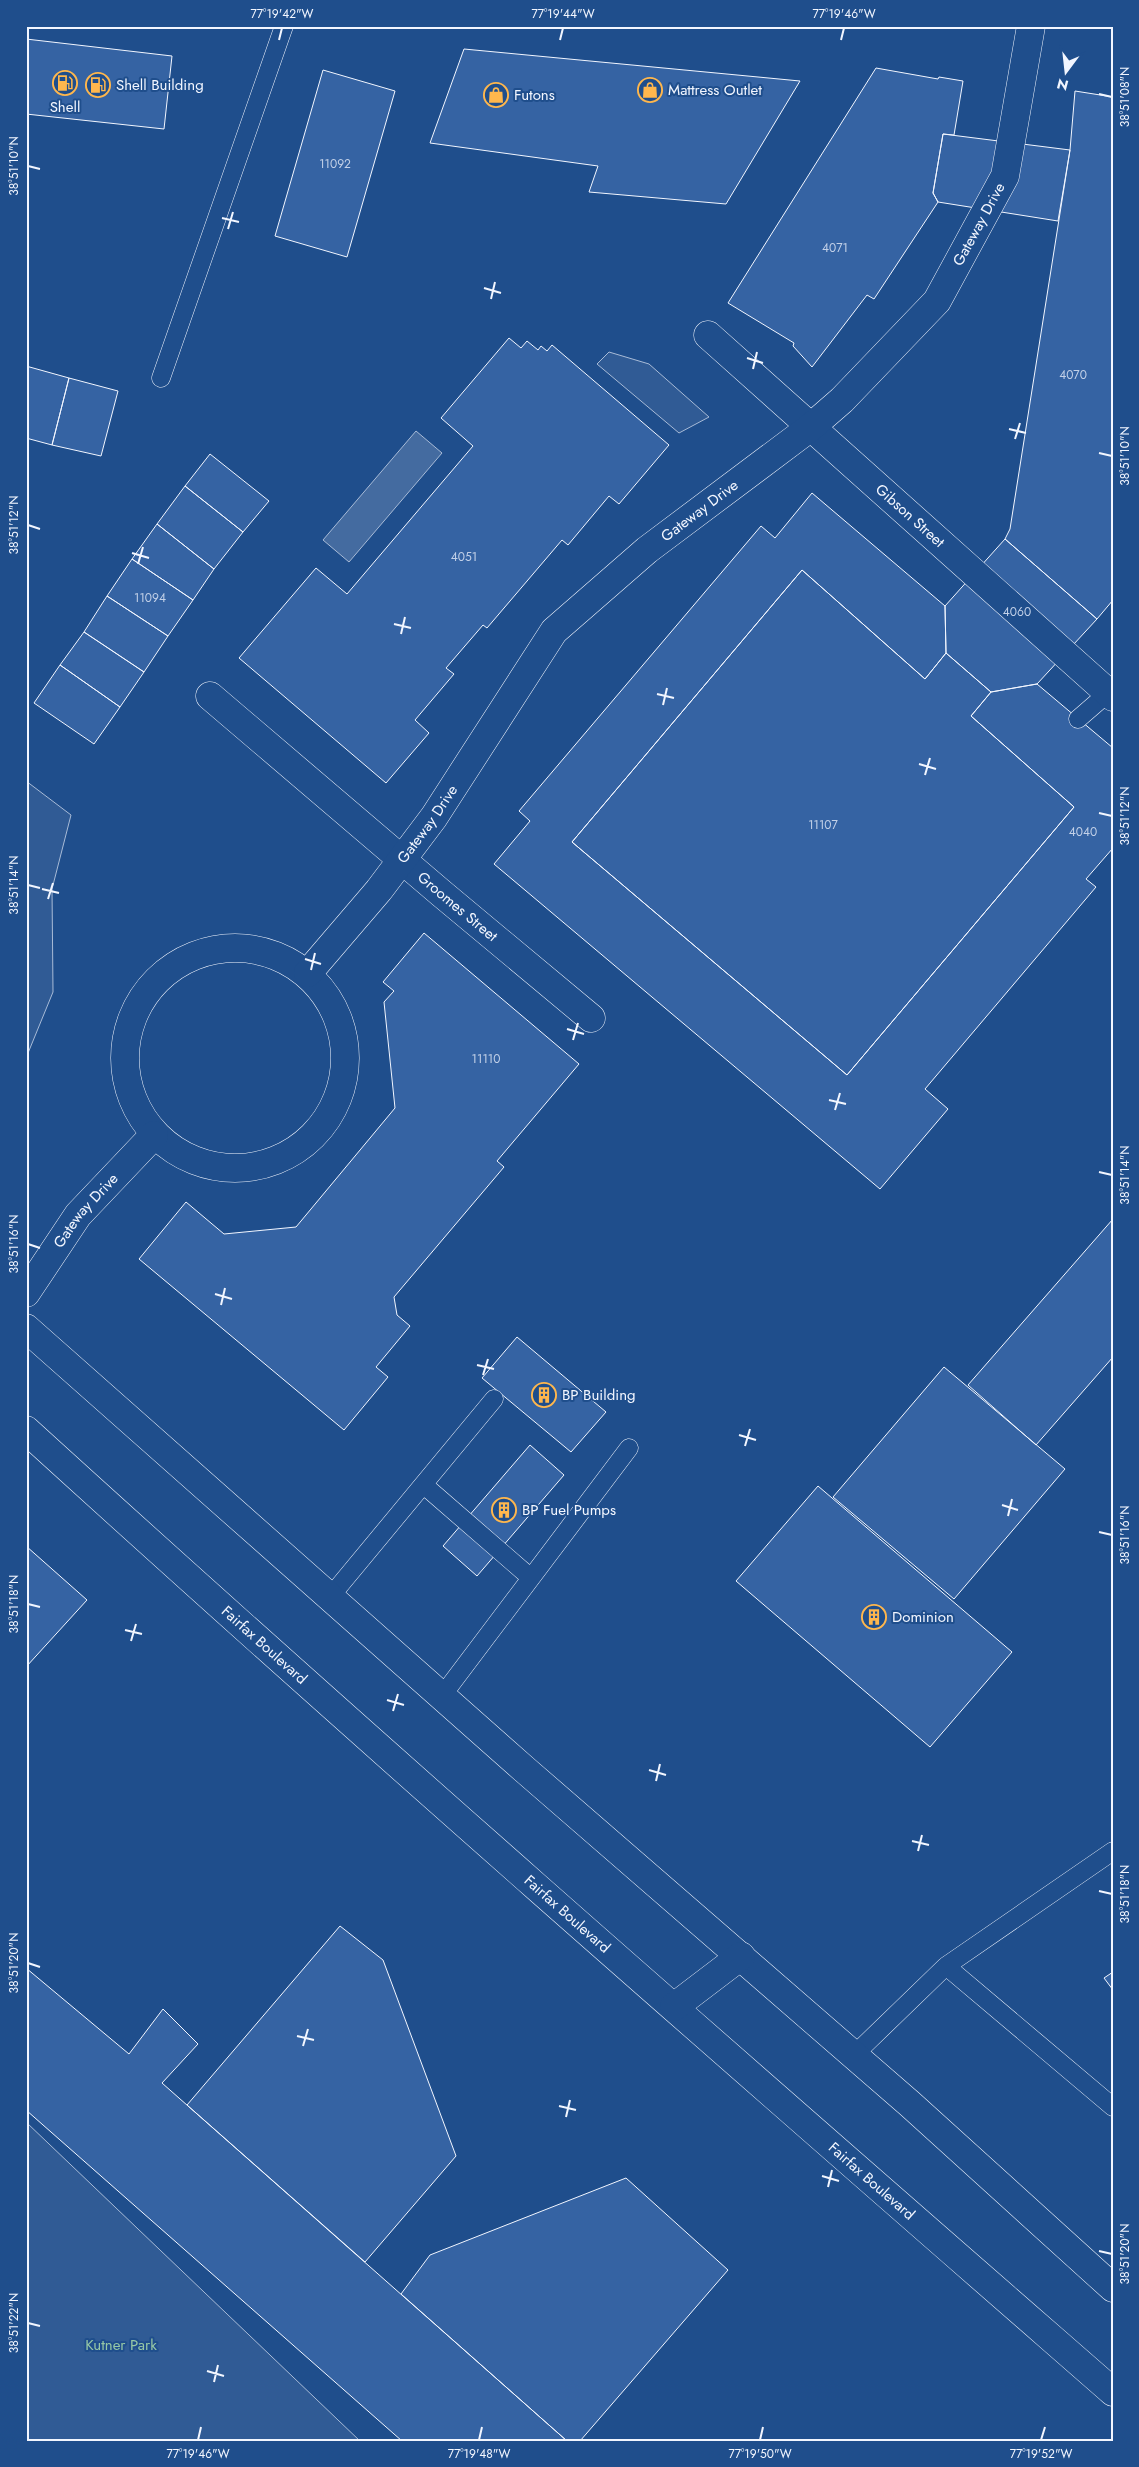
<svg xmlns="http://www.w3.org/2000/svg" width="1139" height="2467" viewBox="0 0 1139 2467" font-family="Jost,sans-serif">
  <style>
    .built { fill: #305b95; stroke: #a8bbd7 }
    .water { fill: #446ba0; stroke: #a8bbd7 }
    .building { fill: #3563a3; stroke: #f2f6ff }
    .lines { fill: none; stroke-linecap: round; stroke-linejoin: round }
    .lane-casing { stroke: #f2f6ff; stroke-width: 19 }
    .street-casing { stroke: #f2f6ff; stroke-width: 29 }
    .primary-casing { stroke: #f2f6ff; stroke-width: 29 }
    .lane { stroke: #1f4e8c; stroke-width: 18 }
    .street { stroke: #1f4e8c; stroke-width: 28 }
    .primary { stroke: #1f4e8c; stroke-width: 28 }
    .ticks { fill: none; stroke: #f2f6ff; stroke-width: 2 }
    .labels { text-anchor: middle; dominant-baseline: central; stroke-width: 4; stroke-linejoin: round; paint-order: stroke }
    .number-label { font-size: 12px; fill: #c3d1e8 }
    .poi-label { font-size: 15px; fill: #f2f6ff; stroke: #1f4e8c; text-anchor: start }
    .street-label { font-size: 15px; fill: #f2f6ff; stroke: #1f4e8c }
    .park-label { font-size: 15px; fill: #97c8a6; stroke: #1f4e8c }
    .neatline { fill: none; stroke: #f2f6ff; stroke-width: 2 }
    .ticks-label { font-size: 12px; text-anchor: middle; fill: #f2f6ff }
  </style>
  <rect width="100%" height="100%" fill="#1f4e8c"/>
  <path class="built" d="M 609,352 L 649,364 L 709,417 L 679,433 L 597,364 Z
    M 26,781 L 71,815 L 52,889 L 53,992 L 26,1058 Z
    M 26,2122 L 360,2441 L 26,2441 Z"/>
  <path class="water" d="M 416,431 L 442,453 L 349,562 L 323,540 Z"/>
  <path class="building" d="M 26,39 L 172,56 L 164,129 L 26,114 Z
    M 464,49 L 800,81 L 726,204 L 589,192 L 598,166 L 430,143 Z
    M 876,68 L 938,79 L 939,77 L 963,81 L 954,135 L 943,134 L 933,193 L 938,202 L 874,299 L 867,295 L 812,367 L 793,346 L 794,343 L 728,303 Z
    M 323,70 L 395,91 L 347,257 L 275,236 Z
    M 1075,91 L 1113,97 L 1113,600 L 1097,619 L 1005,539 L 1010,529 L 1070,150 Z
    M 943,134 L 1070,150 L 1058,221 L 938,202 L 933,193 Z
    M 509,338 L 521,348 L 527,341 L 538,350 L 541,346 L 547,351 L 552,345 L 669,445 L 619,504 L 609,496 L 568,545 L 562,540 L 487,628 L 483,625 L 446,668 L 454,674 L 415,720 L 429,733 L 386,783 L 239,658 L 316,568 L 347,594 L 473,446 L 441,418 Z
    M 26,366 L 69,378 L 52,445 L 26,438 Z
    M 69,378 L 118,391 L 101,456 L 52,445 Z
    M 210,454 L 269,501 L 243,532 L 185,486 Z
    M 185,486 L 243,532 L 214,569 L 157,524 Z
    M 812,493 L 945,606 L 946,653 L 925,679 L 802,570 L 572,842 L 847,1075 L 1074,807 L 971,716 L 991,692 L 1037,684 L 1113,748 L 1113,848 L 1086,879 L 1096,887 L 925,1089 L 948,1109 L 880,1189 L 494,864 L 530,821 L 519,811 L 761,526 L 775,538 Z
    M 157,524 L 214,569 L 193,600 L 132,559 Z
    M 1005,539 L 1097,619 L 1037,684 L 991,692 L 946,653 L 945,606 Z
    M 132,559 L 193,600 L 168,636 L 107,596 Z
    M 802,570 L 925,679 L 946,653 L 991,692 L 971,716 L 1074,807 L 847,1075 L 572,842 Z
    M 107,596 L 168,636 L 144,672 L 84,632 Z
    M 84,632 L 144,672 L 120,707 L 60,665 Z
    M 60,665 L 120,707 L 94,744 L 34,703 Z
    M 424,933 L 579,1064 L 497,1161 L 504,1167 L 394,1297 L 397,1315 L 410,1326 L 376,1367 L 388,1377 L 344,1430 L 139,1259 L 186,1202 L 224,1234 L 296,1227 L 395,1108 L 384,1002 L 394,991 L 383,982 Z
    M 1113,1219 L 1113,1357 L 1036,1445 L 968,1385 Z
    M 517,1337 L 606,1412 L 571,1452 L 482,1378 Z
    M 944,1367 L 1065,1469 L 954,1599 L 833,1497 Z
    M 530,1445 L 564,1475 L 477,1576 L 443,1546 Z
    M 818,1486 L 1012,1652 L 930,1747 L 736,1581 Z
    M 26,1546 L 87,1600 L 26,1667 Z
    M 340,1926 L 383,1960 L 456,2156 L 365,2262 L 187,2105 Z
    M 26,1968 L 129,2054 L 163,2009 L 198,2044 L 162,2083 L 567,2441 L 402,2441 L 26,2110 Z
    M 1113,1972 L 1113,1990 L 1104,1978 Z
    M 626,2178 L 728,2270 L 580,2441 L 567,2441 L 401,2294 L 430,2255 Z"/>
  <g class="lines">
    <defs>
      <path id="lane" d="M 161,378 L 284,26
        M 1078,719 L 1108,693
        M 425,1486 L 531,1578
        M 330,1597 L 494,1399
        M 442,1696 L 629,1448
        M 946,1966 L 1113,1851
        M 853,2056 L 946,1966 L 1113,2107"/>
      <g id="street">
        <path id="s1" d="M 708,335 L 1113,697"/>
        <path id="s2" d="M 210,696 L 441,893 L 591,1018"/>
        <circle cx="235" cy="1058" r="110"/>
        <path id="s3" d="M 308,973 L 379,890 L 434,817 L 554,631 L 647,550 L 811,427 L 842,400 L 937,301 L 1005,176 L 1031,26"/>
        <path id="s4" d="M 26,1293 L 78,1215 L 154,1135"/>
      </g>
      <g id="primary">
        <path d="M 26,1328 L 524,1769 L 910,2104 L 1113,2288"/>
        <path id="s5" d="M 26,1430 C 384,1756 749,2074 1113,2392"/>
        <path d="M 674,2007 L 741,1956"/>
      </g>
    </defs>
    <use href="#lane" class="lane-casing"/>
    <use href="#street" class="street-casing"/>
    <use href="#primary" class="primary-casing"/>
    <use href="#lane" class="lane"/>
    <use href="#street" class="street"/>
    <use href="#primary" class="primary"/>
  </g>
  <path class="ticks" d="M 279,40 L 282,28M 560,40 L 563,28M 841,40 L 844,28M 1099,94 L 1112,97M 28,166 L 40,169M 222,218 L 239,222M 228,229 L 233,212M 484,288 L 501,293M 491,299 L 495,282M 747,358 L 763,363M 753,369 L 757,352M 1009,429 L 1026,433M 1015,439 L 1020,423M 1099,453 L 1112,456M 28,525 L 40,529M 132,553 L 149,558M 138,564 L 143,547M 394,624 L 411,628M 401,634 L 405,617M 657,694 L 674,698M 663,705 L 667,688M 919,764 L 936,769M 925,775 L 930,758M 1099,813 L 1112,816M 28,885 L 40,888M 42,889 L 59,893M 48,899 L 53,883M 305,959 L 321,964M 311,970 L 315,953M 567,1029 L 584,1034M 573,1040 L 578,1023M 829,1100 L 846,1104M 835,1110 L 840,1093M 1099,1172 L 1112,1175M 28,1244 L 40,1248M 215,1294 L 232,1299M 221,1305 L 225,1288M 477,1365 L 494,1369M 483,1375 L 488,1359M 739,1435 L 756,1440M 745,1446 L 750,1429M 1002,1505 L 1018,1510M 1008,1516 L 1012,1499M 1099,1532 L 1112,1535M 28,1604 L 40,1607M 125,1630 L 142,1634M 131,1641 L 136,1624M 387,1700 L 404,1705M 393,1711 L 398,1694M 649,1770 L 666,1775M 656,1781 L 660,1764M 912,1841 L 929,1845M 918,1851 L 922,1835M 1099,1891 L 1112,1894M 28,1963 L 40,1967M 297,2036 L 314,2040M 303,2046 L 308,2029M 559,2106 L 576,2110M 566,2117 L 570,2100M 822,2176 L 839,2181M 828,2187 L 832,2170M 1099,2251 L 1112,2254M 28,2323 L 40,2326M 207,2371 L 224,2376M 214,2382 L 218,2365M 198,2440 L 201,2427M 479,2440 L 482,2427M 760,2440 L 763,2427M 1041,2440 L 1045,2427"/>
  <defs>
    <symbol id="fuel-ring" viewBox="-11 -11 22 22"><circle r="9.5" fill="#1f4e8c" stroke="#ffb74d" stroke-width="1.5"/><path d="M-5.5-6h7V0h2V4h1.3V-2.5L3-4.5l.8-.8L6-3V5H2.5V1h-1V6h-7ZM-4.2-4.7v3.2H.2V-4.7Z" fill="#ffb74d"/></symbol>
    <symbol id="shop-ring" viewBox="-11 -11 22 22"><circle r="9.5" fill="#1f4e8c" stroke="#ffb74d" stroke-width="1.5"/><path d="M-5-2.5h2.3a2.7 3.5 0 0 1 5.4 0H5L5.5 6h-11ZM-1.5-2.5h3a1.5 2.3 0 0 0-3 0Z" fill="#ffb74d"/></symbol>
    <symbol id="building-ring" viewBox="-11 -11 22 22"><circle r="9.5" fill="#1f4e8c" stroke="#ffb74d" stroke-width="1.5"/><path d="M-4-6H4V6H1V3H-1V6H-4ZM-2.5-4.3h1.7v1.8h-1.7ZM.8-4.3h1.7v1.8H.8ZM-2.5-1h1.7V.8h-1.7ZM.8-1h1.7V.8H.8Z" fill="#ffb74d"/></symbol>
  </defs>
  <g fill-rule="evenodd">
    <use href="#fuel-ring" x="51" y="69" width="28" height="28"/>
    <use href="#fuel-ring" x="84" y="71" width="28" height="28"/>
    <use href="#shop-ring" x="636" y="76" width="28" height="28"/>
    <use href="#shop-ring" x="482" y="81" width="28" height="28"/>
    <use href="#building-ring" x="530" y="1381" width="28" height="28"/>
    <use href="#building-ring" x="490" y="1496" width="28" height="28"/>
    <use href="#building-ring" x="860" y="1603" width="28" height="28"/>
  </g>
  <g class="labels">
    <g class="number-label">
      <text x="335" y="164">11092</text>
      <text x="835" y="248">4071</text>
      <text x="1073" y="375">4070</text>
      <text x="464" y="557">4051</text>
      <text x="150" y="598">11094</text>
      <text x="1017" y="612">4060</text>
      <text x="823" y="825">11107</text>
      <text x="1083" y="832">4040</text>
      <text x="486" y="1059">11110</text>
    </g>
    <g class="poi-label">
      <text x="116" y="85">Shell Building</text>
      <text x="668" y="90">Mattress Outlet</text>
      <text x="514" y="95">Futons</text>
      <text x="65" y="107" text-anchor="middle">Shell</text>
      <text x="562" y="1395">BP Building</text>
      <text x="522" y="1510">BP Fuel Pumps</text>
      <text x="892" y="1617">Dominion</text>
    </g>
    <g class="street-label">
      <text stroke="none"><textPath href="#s3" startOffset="1016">Gateway Drive</textPath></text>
      <text stroke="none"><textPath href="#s3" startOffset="611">Gateway Drive</textPath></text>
      <text stroke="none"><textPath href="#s1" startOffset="271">Gibson Street</textPath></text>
      <text stroke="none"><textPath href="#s3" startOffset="191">Gateway Drive</textPath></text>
      <text stroke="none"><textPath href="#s2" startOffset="325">Groomes Street</textPath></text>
      <text stroke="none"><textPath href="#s4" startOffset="102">Gateway Drive</textPath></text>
      <text stroke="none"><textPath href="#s5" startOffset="321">Fairfax Boulevard</textPath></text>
      <text stroke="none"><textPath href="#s5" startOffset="726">Fairfax Boulevard</textPath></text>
      <text stroke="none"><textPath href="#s5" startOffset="1131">Fairfax Boulevard</textPath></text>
    </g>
    <g class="park-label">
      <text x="121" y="2345">Kutner Park</text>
    </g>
  </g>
  <rect width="1139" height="2467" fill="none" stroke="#1f4e8c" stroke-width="55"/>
  <g transform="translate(1066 72) rotate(195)" stroke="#1f4e8c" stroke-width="4" paint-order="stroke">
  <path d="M0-4L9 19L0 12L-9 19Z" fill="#f2f6ff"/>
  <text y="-8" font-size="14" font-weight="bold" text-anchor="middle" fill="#f2f6ff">N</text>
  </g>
  <rect x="28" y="28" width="1084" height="2412" class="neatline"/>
  <g class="ticks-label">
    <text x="282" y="18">77°19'42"W</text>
    <text x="563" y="18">77°19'44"W</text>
    <text x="844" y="18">77°19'46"W</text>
    <text transform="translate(1125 97) rotate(-90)" y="4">38°51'08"N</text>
    <text transform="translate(14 166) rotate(-90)" y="4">38°51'10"N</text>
    <text transform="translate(1125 456) rotate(-90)" y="4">38°51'10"N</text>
    <text transform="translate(14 525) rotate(-90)" y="4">38°51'12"N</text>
    <text transform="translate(1125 816) rotate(-90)" y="4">38°51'12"N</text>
    <text transform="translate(14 885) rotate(-90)" y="4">38°51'14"N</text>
    <text transform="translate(1125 1175) rotate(-90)" y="4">38°51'14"N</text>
    <text transform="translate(14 1244) rotate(-90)" y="4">38°51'16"N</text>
    <text transform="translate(1125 1535) rotate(-90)" y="4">38°51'16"N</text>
    <text transform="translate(14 1604) rotate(-90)" y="4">38°51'18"N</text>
    <text transform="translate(1125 1894) rotate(-90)" y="4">38°51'18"N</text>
    <text transform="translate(14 1963) rotate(-90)" y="4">38°51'20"N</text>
    <text transform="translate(1125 2254) rotate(-90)" y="4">38°51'20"N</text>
    <text transform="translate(14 2323) rotate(-90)" y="4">38°51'22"N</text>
    <text x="198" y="2458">77°19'46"W</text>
    <text x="479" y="2458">77°19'48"W</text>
    <text x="760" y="2458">77°19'50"W</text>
    <text x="1041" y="2458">77°19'52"W</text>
  </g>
</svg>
